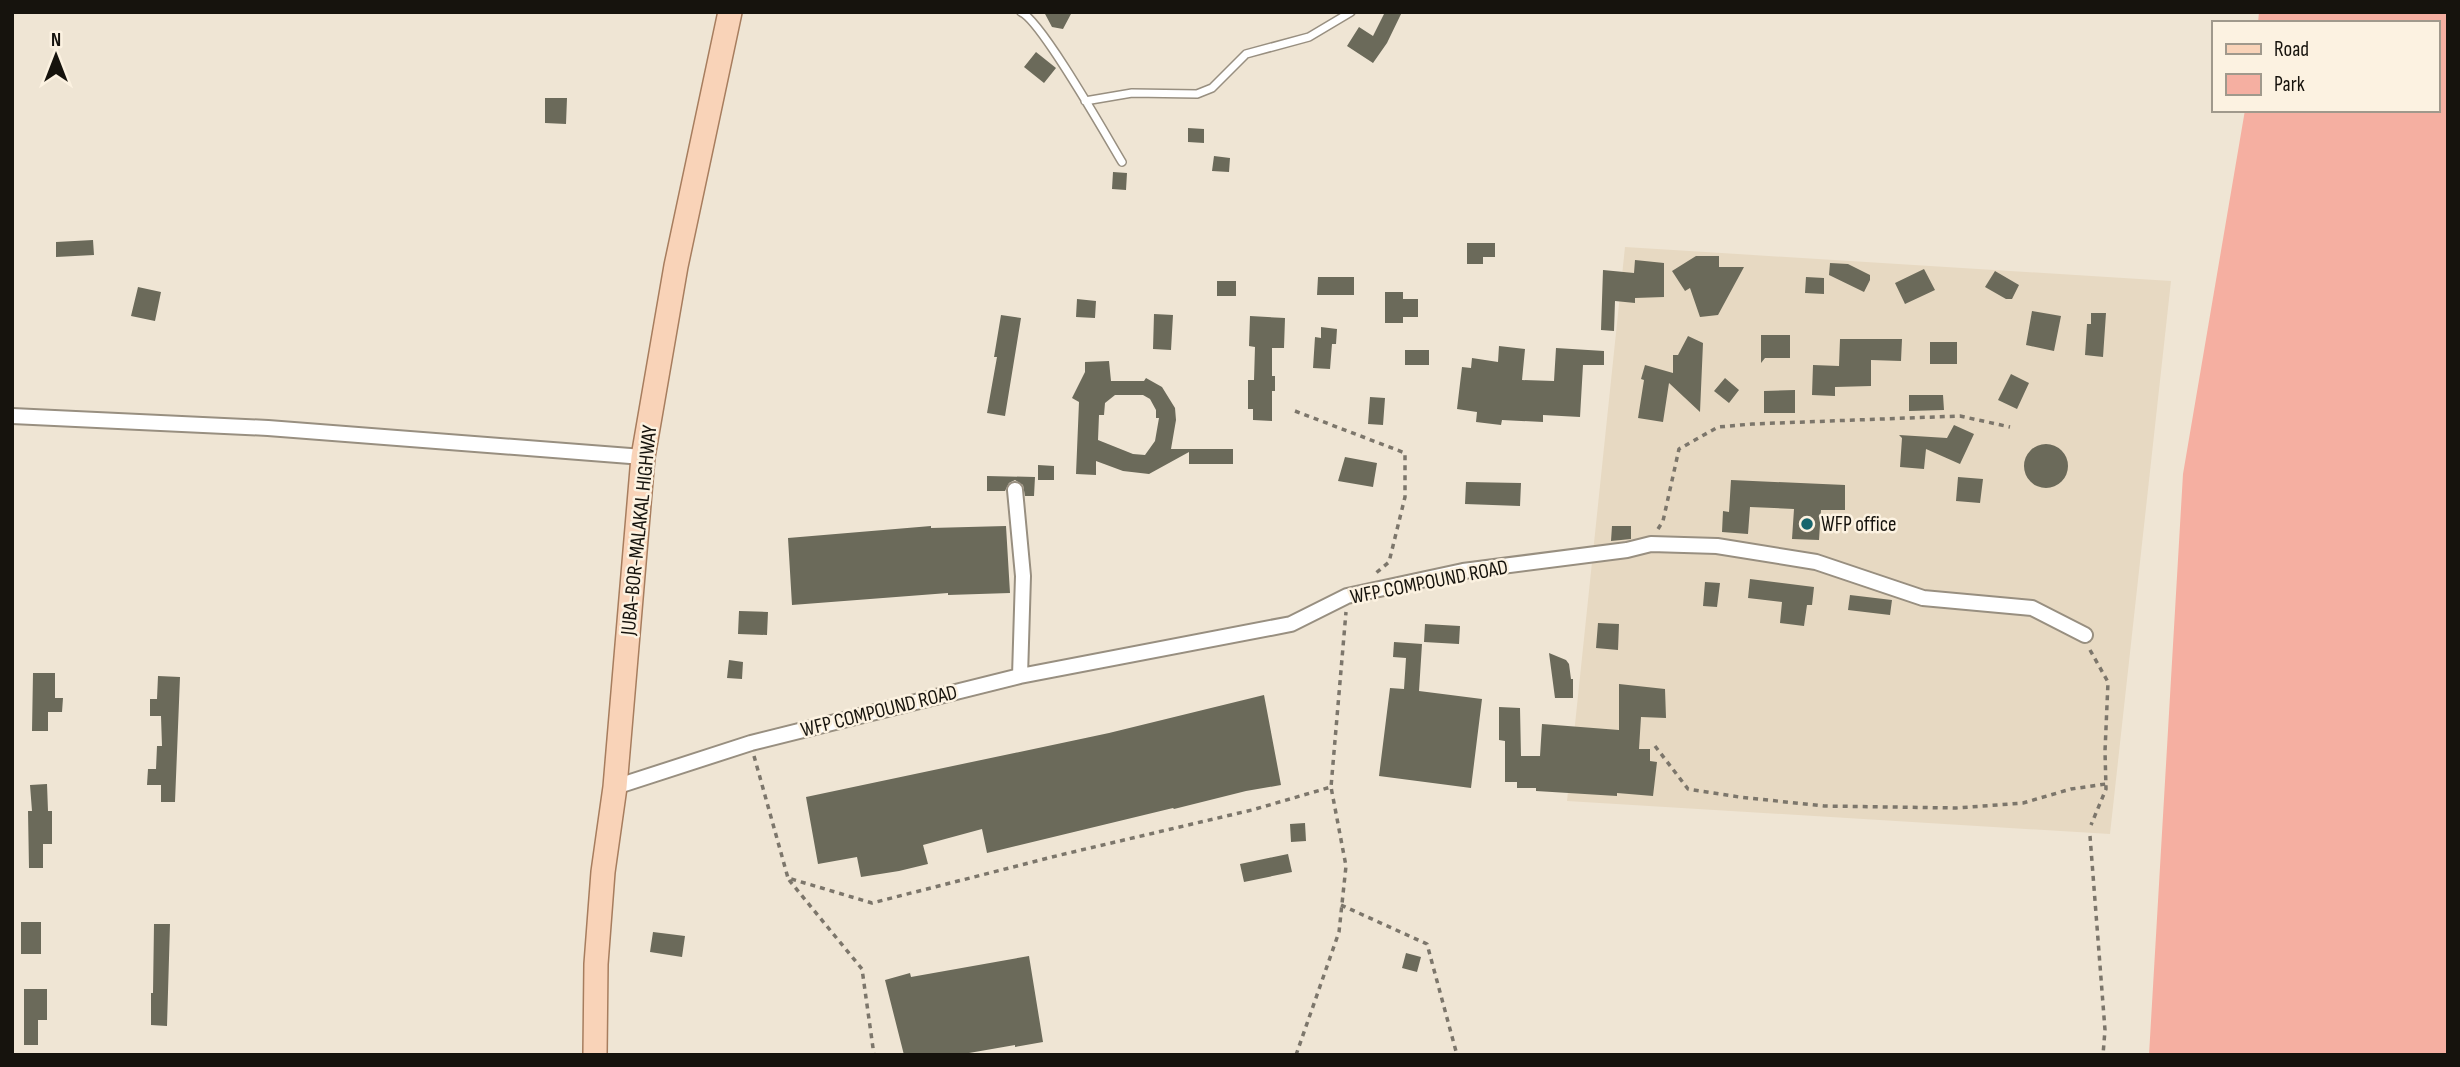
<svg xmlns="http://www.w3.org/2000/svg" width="2460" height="1067" viewBox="0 0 2460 1067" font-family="'Sofia Sans Condensed',sans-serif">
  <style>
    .built { fill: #e7d9c2 }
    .green { fill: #f5afa1 }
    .building { fill: #6b6a5a; fill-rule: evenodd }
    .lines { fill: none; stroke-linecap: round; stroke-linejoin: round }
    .service-casing { stroke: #988f80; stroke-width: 10 }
    .minor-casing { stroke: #988f80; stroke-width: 18 }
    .primary-casing { stroke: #a77d5e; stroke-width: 26 }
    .path { stroke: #7c766b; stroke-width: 3.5; stroke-dasharray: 5 5; stroke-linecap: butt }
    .service { stroke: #fff; stroke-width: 7 }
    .minor { stroke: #fff; stroke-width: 14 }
    .primary { stroke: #f9d3b8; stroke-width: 23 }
    .poi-dot { fill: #17656d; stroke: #fcf2e1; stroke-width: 2.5 }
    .labels { text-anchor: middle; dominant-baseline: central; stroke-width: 5; stroke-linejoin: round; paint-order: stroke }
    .poi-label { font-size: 21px; fill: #16130d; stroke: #fcf2e1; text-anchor: start }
    .street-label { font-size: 21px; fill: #16130d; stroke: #fcf2e1 }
  </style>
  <rect width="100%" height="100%" fill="#efe5d4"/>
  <path class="built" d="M 1625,247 L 2171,281 L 2110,834 L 1567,801 Z"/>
  <path class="green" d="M 2259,12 L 2448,12 L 2448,1055 L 2149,1055 L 2183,474 L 2245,110 L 2437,110 L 2437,23 L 2258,23 Z"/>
  <path class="building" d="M 1044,12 L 1072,12 L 1063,29 L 1052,27 Z
    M 1385,12 L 1402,12 L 1387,43 L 1373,63 L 1347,46 L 1359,27 L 1373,36 Z
    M 1036,52 L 1056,68 L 1044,83 L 1024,67 Z
    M 545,98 L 567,98 L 566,124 L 545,123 Z
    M 1188,128 L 1204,129 L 1204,143 L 1188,142 Z
    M 1214,156 L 1230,158 L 1229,172 L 1212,171 Z
    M 1113,172 L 1127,173 L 1126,190 L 1112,189 Z
    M 93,240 L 94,255 L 56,257 L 56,242 Z
    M 1467,243 L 1495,243 L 1495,257 L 1483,257 L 1483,264 L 1467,264 Z
    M 1696,256 L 1719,256 L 1719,267 L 1744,267 L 1718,315 L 1700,317 L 1690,288 L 1685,291 L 1672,271 Z
    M 1635,260 L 1664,263 L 1664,297 L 1635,298 L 1635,303 L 1615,301 L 1614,331 L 1601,330 L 1603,270 L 1634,273 Z
    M 1830,263 L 1848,264 L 1870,275 L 1870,280 L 1864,292 L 1829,275 Z
    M 1924,269 L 1935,290 L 1905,304 L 1895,283 Z
    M 1995,271 L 2019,285 L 2012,299 L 2006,299 L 1985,287 Z
    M 1318,277 L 1354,277 L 1354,295 L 1317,295 Z
    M 1806,277 L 1824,278 L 1824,294 L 1805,293 Z
    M 1217,281 L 1236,281 L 1236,296 L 1217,296 Z
    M 138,287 L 161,292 L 155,321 L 131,316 Z
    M 1385,292 L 1403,292 L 1403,299 L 1418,299 L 1418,317 L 1403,317 L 1403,323 L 1385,323 Z
    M 1077,299 L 1096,301 L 1095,318 L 1076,317 Z
    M 2032,311 L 2061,316 L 2054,351 L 2026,345 Z
    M 2091,313 L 2106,313 L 2103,357 L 2085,355 L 2087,324 L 2091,324 Z
    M 1154,314 L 1173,315 L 1171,350 L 1153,349 Z
    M 1001,315 L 1021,318 L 1005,416 L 987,413 L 997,357 L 994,357 Z
    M 1250,316 L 1285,318 L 1284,348 L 1272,348 L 1272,376 L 1275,376 L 1275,391 L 1272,391 L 1272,421 L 1253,420 L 1253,409 L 1248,409 L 1248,380 L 1254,380 L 1255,347 L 1249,346 Z
    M 1321,327 L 1337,329 L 1336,344 L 1332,344 L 1330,369 L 1313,368 L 1315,337 L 1321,338 Z
    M 1761,335 L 1790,335 L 1790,358 L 1765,358 L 1761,363 Z
    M 1688,336 L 1703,343 L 1700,412 L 1669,383 L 1663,422 L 1638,418 L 1644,380 L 1641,379 L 1645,365 L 1673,373 L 1673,355 L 1678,355 Z
    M 1840,339 L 1902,339 L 1901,361 L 1871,360 L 1871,386 L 1835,387 L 1835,396 L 1812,395 L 1813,365 L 1839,366 Z
    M 1930,342 L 1957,342 L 1957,364 L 1930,364 Z
    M 1499,346 L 1525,349 L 1522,380 L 1554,381 L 1556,348 L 1604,351 L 1604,365 L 1583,365 L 1580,417 L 1543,415 L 1543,422 L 1502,420 L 1501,425 L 1476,422 L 1477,412 L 1457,409 L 1462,367 L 1471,368 L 1472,358 L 1498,362 Z
    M 1405,350 L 1429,350 L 1429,365 L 1405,365 Z
    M 1109,361 L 1111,381 L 1144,381 L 1146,378 L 1162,387 L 1175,408 L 1176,420 L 1171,449 L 1233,449 L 1233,464 L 1189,464 L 1189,452 L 1149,474 L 1123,471 L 1096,461 L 1096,475 L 1076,474 L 1079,402 L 1072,398 L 1085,372 L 1085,362 ZM 1115,395 L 1143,395 L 1150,399 L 1156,410 L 1156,418 L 1159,418 L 1155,441 L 1145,455 L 1133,454 L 1098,440 L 1099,415 L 1104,415 L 1105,403 Z
    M 2011,374 L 2029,383 L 2017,409 L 1998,400 Z
    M 1725,378 L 1739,390 L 1729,403 L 1714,391 Z
    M 1795,390 L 1795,413 L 1764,413 L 1764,391 Z
    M 1909,395 L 1943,395 L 1944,410 L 1909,411 Z
    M 1370,397 L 1385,398 L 1383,425 L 1368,424 Z
    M 1954,425 L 1974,434 L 1960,464 L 1926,449 L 1924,469 L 1900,467 L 1902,438 L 1899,435 L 1947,438 Z
    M2024 466a22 22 0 1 1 44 0a22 22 0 1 1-44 0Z
    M 1345,457 L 1377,463 L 1373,487 L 1338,481 Z
    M 1038,465 L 1054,466 L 1054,480 L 1038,480 Z
    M 987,476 L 1035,477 L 1034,496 L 1025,496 L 1023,485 L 1015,480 L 1009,483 L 1005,491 L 987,491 Z
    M 1958,477 L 1983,479 L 1980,503 L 1956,501 Z
    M 1731,480 L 1845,485 L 1845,510 L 1821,510 L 1819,540 L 1792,539 L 1794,509 L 1750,507 L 1748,534 L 1722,532 L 1723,511 L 1729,512 Z
    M 1466,482 L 1521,483 L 1520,506 L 1465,504 Z
    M 931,526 L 931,528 L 1006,526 L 1010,593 L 948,595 L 948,593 L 792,605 L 788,538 Z
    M 1612,526 L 1631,526 L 1631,539 L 1611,541 Z
    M 1750,579 L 1814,587 L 1812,605 L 1807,605 L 1804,626 L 1780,623 L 1782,602 L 1748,598 Z
    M 1705,582 L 1720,583 L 1717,607 L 1703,606 Z
    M 1850,595 L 1892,600 L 1890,615 L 1848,610 Z
    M 739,611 L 768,612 L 767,635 L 738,634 Z
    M 1598,623 L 1619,624 L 1618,650 L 1596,648 Z
    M 1425,624 L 1460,626 L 1459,644 L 1424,642 Z
    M 1394,642 L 1422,644 L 1419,691 L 1482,699 L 1471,788 L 1379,776 L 1390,688 L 1404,689 L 1406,658 L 1393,657 Z
    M 1549,653 L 1566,660 L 1569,664 L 1571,679 L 1573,679 L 1573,698 L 1555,698 Z
    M 729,660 L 743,662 L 742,679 L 727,678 Z
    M 33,673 L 55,673 L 55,698 L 63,698 L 62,712 L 48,712 L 48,731 L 32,731 Z
    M 158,676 L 180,677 L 175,802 L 161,802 L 161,785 L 147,785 L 148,769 L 156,769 L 157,746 L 162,746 L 161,716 L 150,716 L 150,699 L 157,699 Z
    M 1619,684 L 1665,689 L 1666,718 L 1641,717 L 1639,749 L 1650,749 L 1650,761 L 1657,762 L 1653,796 L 1617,793 L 1617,796 L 1536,791 L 1536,788 L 1517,788 L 1517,782 L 1505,782 L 1505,741 L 1499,740 L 1499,707 L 1520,708 L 1521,756 L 1540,756 L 1542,724 L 1619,730 Z
    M 1264,695 L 1281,785 L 1246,791 L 1174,809 L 1173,808 L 987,853 L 982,829 L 923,845 L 928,864 L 899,871 L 861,877 L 857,857 L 818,864 L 806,797 L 1109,733 Z
    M 47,784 L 48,811 L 52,811 L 52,844 L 43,844 L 43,868 L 29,868 L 28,811 L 32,811 L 30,785 Z
    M 1305,823 L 1306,841 L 1291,842 L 1290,824 Z
    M 1288,854 L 1292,872 L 1244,882 L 1240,864 Z
    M 21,922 L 41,922 L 41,954 L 21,954 Z
    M 154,924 L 170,924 L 167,1026 L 151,1025 L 151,993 L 153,993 Z
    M 653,932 L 685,936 L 682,957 L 650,952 Z
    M 1406,953 L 1421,957 L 1417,972 L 1402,968 Z
    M 1029,956 L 1043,1042 L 1015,1047 L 1015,1045 L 969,1053 L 969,1055 L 904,1055 L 885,980 L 910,973 L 911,977 Z
    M 24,989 L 47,989 L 47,1020 L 38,1020 L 38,1045 L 24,1045 Z"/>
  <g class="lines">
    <defs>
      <path id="service" d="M 1021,12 C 1041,20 1107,137 1122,162
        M 1085,101 L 1132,93 L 1197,94 L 1212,88 L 1246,54 L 1309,37 L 1351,12"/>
      <path id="minor" d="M 12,416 L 268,428 L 643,457
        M 1015,490 L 1023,576 L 1020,676
        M 615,787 L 751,743 L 1020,676 L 1291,624 L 1347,596 L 1463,571 L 1627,550 L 1651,544 L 1717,546 L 1816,562 L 1923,598 L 2032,608 L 2085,635"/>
      <path id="primary" d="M 595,1055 L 596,964 L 603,872 L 615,787 L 643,457 L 676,266 L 730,12"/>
    </defs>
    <use href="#service" class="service-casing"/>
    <use href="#minor" class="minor-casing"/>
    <use href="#primary" class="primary-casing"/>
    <path class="path" d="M 1295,411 L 1405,453 L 1405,497 L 1389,562 L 1376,573
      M 1658,529 L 1663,521 L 1679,449 L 1718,427 L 1752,424 L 1960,416 L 2010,427
      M 2090,650 L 2108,682 L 2105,751 L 2106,789 L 2091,825
      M 1655,746 L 1688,789 L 1739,797 L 1824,806 L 1956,808 L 2023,803 L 2071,789 L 2106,784
      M 754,756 L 788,878 L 872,903 L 1060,855 L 1252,810 L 1331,787 L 1346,612
      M 2090,836 L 2105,1030 L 2103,1055
      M 789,880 L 862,969 L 874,1055
      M 1341,905 L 1427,944 L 1457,1055
      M 1296,1055 L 1339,932 L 1346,866 L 1331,787"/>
    <use href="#service" class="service"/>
    <use href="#minor" class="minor"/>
    <use href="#primary" class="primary"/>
  </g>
  <circle class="poi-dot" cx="1807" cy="524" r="7"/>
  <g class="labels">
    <g class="poi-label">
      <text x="1821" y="524">WFP office</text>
    </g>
    <g class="street-label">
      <text transform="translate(639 530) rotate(-84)">JUBA-BOR-MALAKAL HIGHWAY</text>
      <text transform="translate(1429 582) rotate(-11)">WFP COMPOUND ROAD</text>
      <text transform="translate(879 711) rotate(-14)">WFP COMPOUND ROAD</text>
    </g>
  </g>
  <rect width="2460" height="1067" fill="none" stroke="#16130d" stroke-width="28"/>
  <rect x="2212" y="21" width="228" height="91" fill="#fcf2e1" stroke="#a0998c" stroke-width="2"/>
  <rect x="2226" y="44" width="35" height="10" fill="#f9d3b8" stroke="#a0998c" stroke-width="2"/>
  <text x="2274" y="56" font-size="21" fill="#16130d">Road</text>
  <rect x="2226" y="74" width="35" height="21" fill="#f5afa1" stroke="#a0998c" stroke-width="2"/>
  <text x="2274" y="91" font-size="21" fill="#16130d">Park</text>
  <g transform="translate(56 56)" stroke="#fcf2e1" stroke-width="5" paint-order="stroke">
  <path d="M0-5L12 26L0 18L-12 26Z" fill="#16130d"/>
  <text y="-10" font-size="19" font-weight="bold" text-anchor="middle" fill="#16130d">N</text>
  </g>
</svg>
